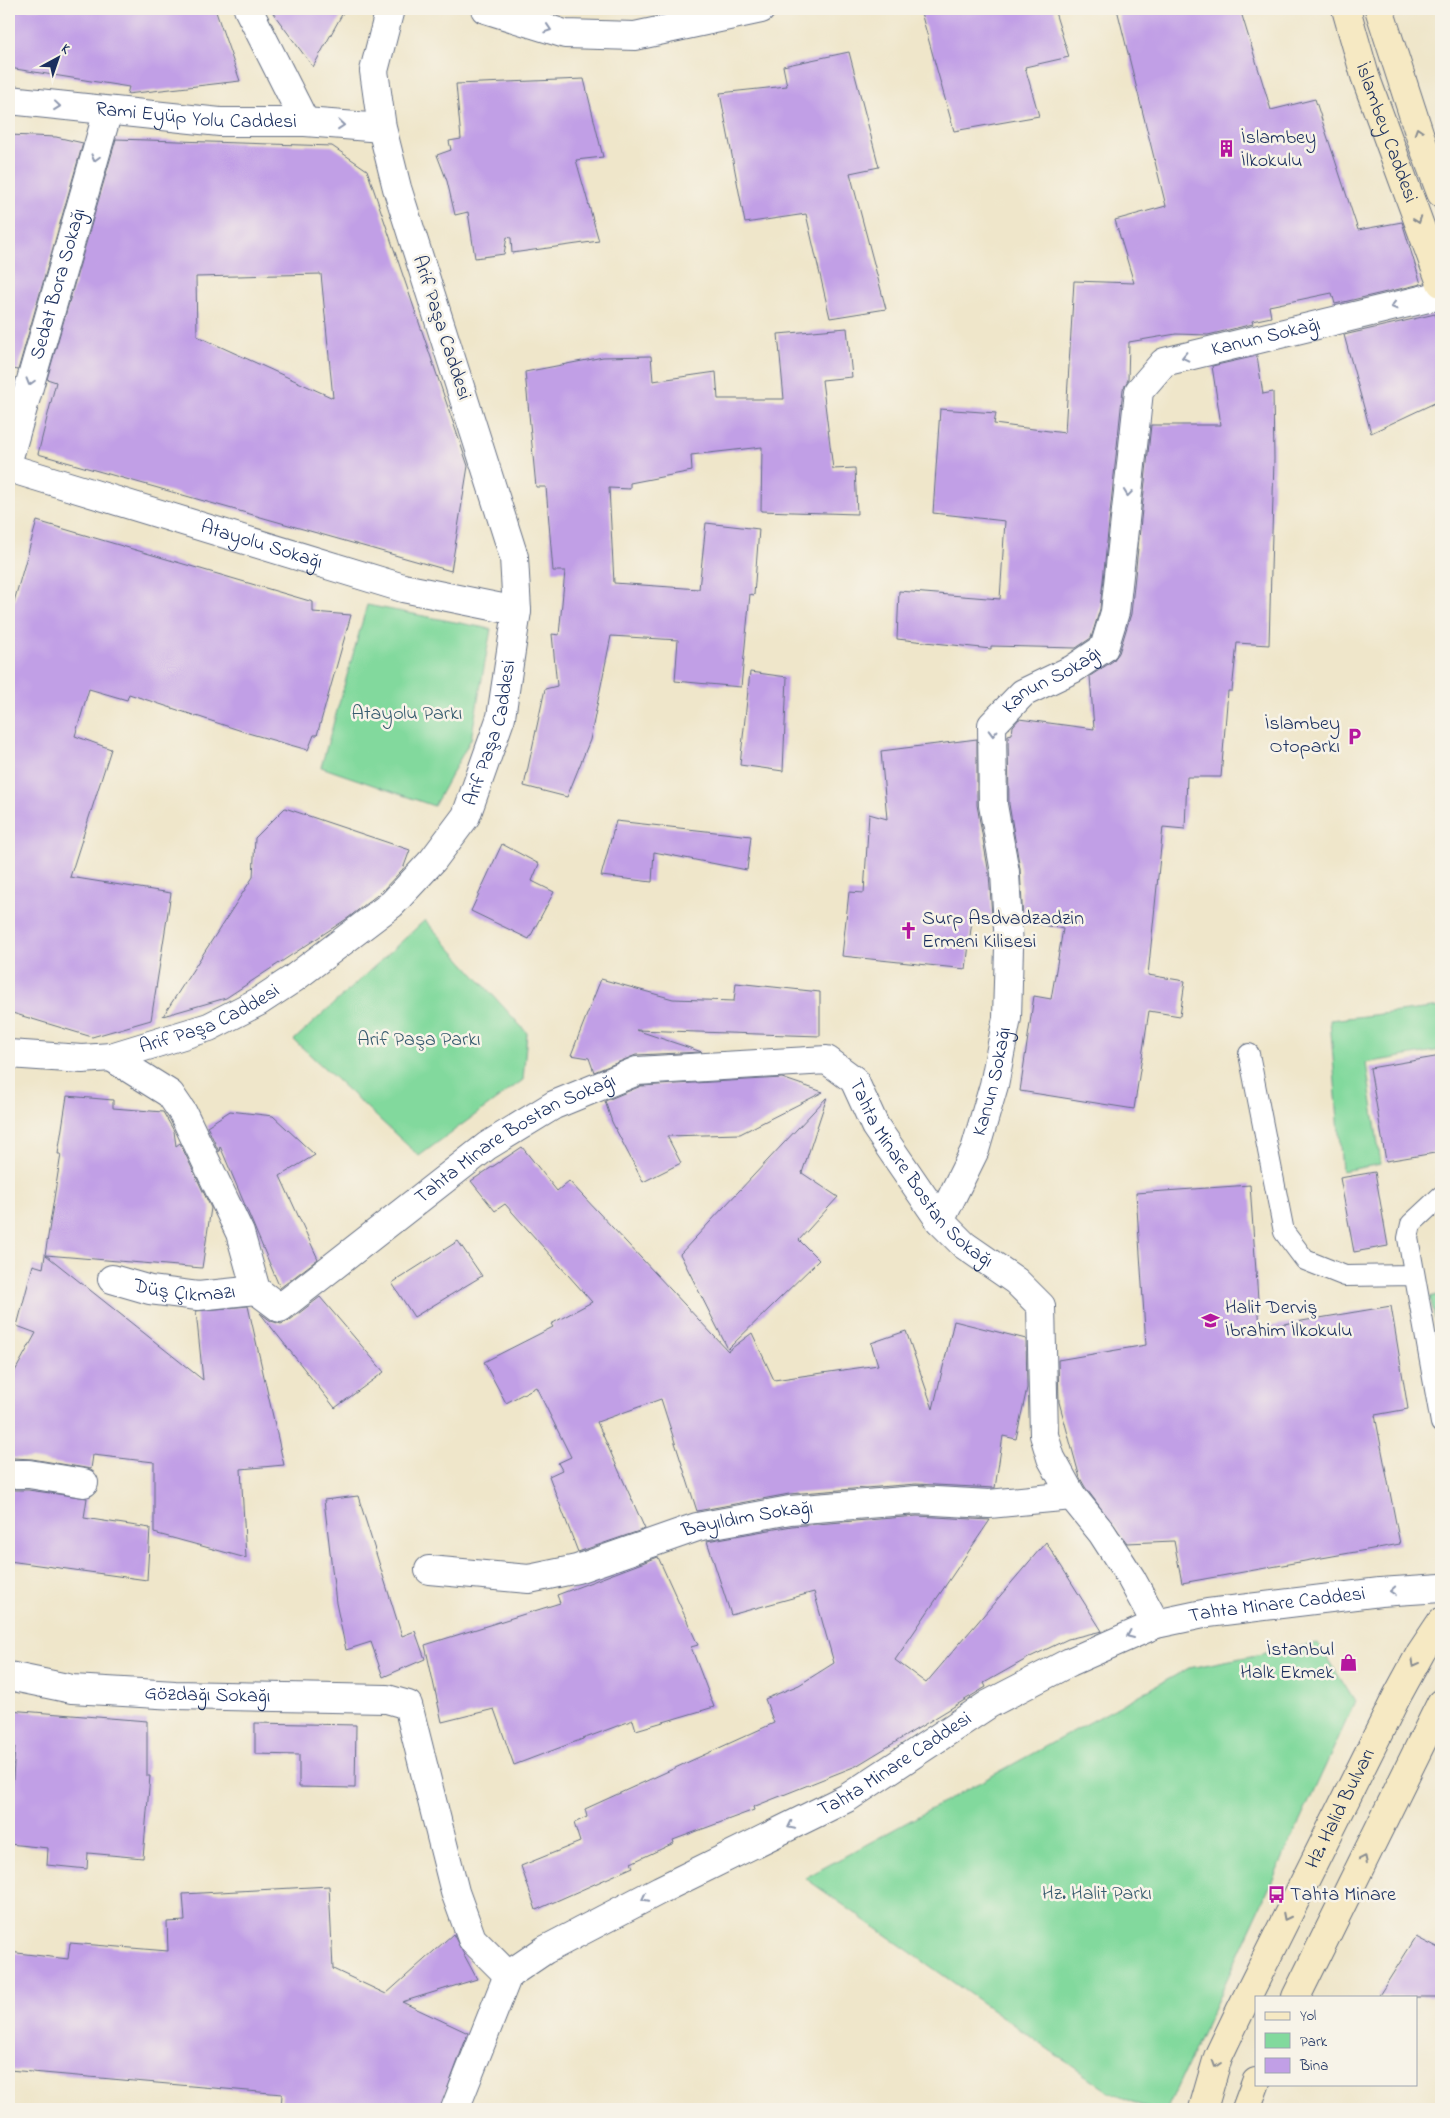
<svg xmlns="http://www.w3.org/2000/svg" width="1450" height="2118" viewBox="0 0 1450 2118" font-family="'Indie Flower',sans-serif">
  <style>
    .green { fill: #82d99d; stroke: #4e847e }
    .building { fill: #c19fe6; fill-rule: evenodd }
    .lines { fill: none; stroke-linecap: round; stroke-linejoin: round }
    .service-casing { stroke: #656f84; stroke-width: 22 }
    .minor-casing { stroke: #656f84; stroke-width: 30 }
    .tertiary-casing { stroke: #656f84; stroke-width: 30 }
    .secondary-casing { stroke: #656f84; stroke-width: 30 }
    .service { stroke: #fff; stroke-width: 20 }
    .minor { stroke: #fff; stroke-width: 28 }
    .tertiary { stroke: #fff; stroke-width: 28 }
    .secondary { stroke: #f6e9c3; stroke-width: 28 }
    .oneway { stroke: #8d97ae }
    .oneway2 { stroke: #888c90 }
    .labels { text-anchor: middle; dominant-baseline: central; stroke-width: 5; stroke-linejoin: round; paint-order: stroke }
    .street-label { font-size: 20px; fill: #1b2f5e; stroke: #f7f3e8 }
    .poi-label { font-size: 20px; fill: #1b2f5e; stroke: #f7f3e8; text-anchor: start }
    .park-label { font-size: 20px; fill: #355a6e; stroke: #f7f3e8 }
  </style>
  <rect width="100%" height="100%" fill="#f7f3e8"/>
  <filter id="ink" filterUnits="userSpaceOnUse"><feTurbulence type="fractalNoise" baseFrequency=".02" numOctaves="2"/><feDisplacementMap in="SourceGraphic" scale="10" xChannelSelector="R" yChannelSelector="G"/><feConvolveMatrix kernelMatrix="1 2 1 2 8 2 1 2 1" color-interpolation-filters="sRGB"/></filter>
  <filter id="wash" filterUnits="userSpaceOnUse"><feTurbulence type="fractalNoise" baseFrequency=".0096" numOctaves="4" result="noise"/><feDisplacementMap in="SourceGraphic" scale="20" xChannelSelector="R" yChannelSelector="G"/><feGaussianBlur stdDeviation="1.12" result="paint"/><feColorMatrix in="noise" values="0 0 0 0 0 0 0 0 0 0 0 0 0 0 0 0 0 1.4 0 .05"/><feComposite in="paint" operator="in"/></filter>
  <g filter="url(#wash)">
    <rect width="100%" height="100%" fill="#efe6ca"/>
    <path class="green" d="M 367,605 L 491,629 L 471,739 L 434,806 L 321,767 Z
      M 425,920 L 527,1033 L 523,1080 L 419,1156 L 294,1040 Z
      M 1441,1007 L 1441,1050 L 1366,1063 L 1381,1164 L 1342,1171 L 1330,1020 Z
      M 1441,1294 L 1441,1345 L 1430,1297 Z
      M 1318,1643 L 1355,1702 L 1167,2109 L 1150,2109 L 1109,2092 L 805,1878 L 1189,1668 Z"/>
    <g id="blocks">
      <path class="building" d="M 9,9 L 215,9 L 240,81 L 127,94 L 129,87 L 9,68 Z
        M 270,9 L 345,9 L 313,67 Z
        M 920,9 L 1054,9 L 1069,57 L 1025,67 L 1039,116 L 954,131 Z
        M 1117,9 L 1240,9 L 1271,110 L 1315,99 L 1358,230 L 1402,222 L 1421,284 L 1335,304 L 1332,293 L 1269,306 L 1271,317 L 1252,321 L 1253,324 L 1208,335 L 1176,334 L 1129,342 L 1128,380 L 1123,389 L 1100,609 L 1091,638 L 1076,648 L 991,646 L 991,649 L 897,639 L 899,591 L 1000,599 L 1005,521 L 933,513 L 940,409 L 996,413 L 994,424 L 1065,433 L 1074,281 L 1134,283 L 1115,220 L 1166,206 Z
        M 849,52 L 879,167 L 850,173 L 886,309 L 830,318 L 806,214 L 745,223 L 720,93 L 787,86 L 783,66 Z
        M 584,79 L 603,157 L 576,160 L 599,241 L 512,253 L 511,238 L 507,237 L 504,254 L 475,258 L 468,212 L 455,215 L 447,181 L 437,155 L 451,150 L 449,141 L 461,139 L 456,84 Z
        M 9,135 L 56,137 L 83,143 L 18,370 L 9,368 Z
        M 116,139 L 332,146 L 367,170 L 468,466 L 451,571 L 38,454 L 56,382 L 47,379 ZM 321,274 L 333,398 L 197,336 L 196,277 Z
        M 1435,314 L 1441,330 L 1441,400 L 1371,433 L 1344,335 Z
        M 847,328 L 852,377 L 822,380 L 833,469 L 855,468 L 857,514 L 761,511 L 762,447 L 691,455 L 692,471 L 630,483 L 630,489 L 609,488 L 614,583 L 699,589 L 706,523 L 759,529 L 754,595 L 750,594 L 741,687 L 675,681 L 678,640 L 611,636 L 590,740 L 567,797 L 524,786 L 545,689 L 557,686 L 552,634 L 559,635 L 565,571 L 553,571 L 546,487 L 536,487 L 525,372 L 603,357 L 651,356 L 653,381 L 716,372 L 718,399 L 784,399 L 778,334 Z
        M 1257,356 L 1263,394 L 1273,392 L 1274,459 L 1269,645 L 1237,643 L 1232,691 L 1228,691 L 1221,777 L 1187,777 L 1185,829 L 1163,827 L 1148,975 L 1185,981 L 1180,1016 L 1149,1011 L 1134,1109 L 1020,1091 L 1034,996 L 1051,999 L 1063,929 L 1023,921 L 1020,869 L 1009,804 L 1008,735 L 1012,734 L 1013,726 L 1019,719 L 1094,729 L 1090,676 L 1113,661 L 1119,653 L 1131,614 L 1151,425 L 1221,425 L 1212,366 Z
        M 37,521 L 313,602 L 313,612 L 351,615 L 317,735 L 314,735 L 308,750 L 248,733 L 129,694 L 127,700 L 89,689 L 75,736 L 111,749 L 70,877 L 171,893 L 151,1020 L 92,1037 L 9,1012 L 9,619 Z
        M 750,672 L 787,677 L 783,771 L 740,765 Z
        M 977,739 L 977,805 L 989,874 L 992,916 L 973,912 L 966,969 L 842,956 L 849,892 L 864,893 L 869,814 L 887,819 L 881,751 Z
        M 285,808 L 410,850 L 403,869 L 381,892 L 348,918 L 226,998 L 163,1016 L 253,877 L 255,838 Z
        M 616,821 L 751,836 L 747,870 L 654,852 L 652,882 L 601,876 Z
        M 502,844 L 539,864 L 532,881 L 554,892 L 529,939 L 471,911 Z
        M 601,979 L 673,999 L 734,1001 L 736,983 L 820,992 L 820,1036 L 636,1030 L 702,1052 L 636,1055 L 594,1072 L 589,1058 L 571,1055 Z
        M 1441,1056 L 1441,1152 L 1386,1161 L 1370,1068 Z
        M 782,1078 L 823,1092 L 740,1134 L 667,1136 L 681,1163 L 643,1182 L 612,1122 L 605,1101 L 641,1086 Z
        M 67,1096 L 113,1100 L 113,1108 L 163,1112 L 174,1131 L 176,1146 L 180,1143 L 211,1208 L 202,1268 L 46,1255 L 203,1380 L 196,1311 L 248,1306 L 284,1465 L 241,1469 L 246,1558 L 154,1533 L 154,1462 L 93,1455 L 91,1469 L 32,1459 L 14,1458 L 9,1455 L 9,1382 L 36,1333 L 17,1326 L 33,1265 L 43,1268 L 61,1154 L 58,1154 Z
        M 827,1097 L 802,1173 L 838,1197 L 799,1240 L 819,1260 L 728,1349 L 680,1254 Z
        M 230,1111 L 273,1116 L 315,1155 L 280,1176 L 318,1259 L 280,1288 L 220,1146 L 219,1152 L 207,1126 Z
        M 522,1147 L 557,1191 L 569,1181 L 728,1351 L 752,1333 L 774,1380 L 878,1365 L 871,1343 L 906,1331 L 933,1409 L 954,1321 L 1026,1339 L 1027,1388 L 1016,1439 L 1003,1436 L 995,1488 L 916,1484 L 789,1494 L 697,1511 L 661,1399 L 597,1422 L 645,1529 L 578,1552 L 549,1476 L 562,1470 L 558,1463 L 571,1457 L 536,1387 L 506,1403 L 484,1362 L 553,1327 L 551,1324 L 592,1302 L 505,1204 L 495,1211 L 471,1181 Z
        M 1375,1172 L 1388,1246 L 1354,1252 L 1340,1178 Z
        M 1250,1185 L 1260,1328 L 1391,1306 L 1408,1409 L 1375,1415 L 1400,1544 L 1182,1583 L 1174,1541 L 1127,1543 L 1085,1487 L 1080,1478 L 1059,1402 L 1058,1360 L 1146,1345 L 1136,1193 Z
        M 458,1241 L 482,1276 L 414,1317 L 392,1283 Z
        M 320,1297 L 384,1372 L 335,1408 L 260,1313 L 271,1321 L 281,1324 L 290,1320 Z
        M 10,1490 L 28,1490 L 87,1498 L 84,1518 L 150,1528 L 147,1580 L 9,1561 Z
        M 358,1496 L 402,1636 L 415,1631 L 425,1659 L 383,1677 L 371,1642 L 346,1650 L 336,1603 L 324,1500 Z
        M 917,1516 L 990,1520 L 895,1660 L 926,1683 L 1046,1542 L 1102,1631 L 1068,1639 L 1030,1657 L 984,1683 L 986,1687 L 856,1766 L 753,1807 L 754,1810 L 673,1840 L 674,1843 L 631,1863 L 633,1867 L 536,1910 L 521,1866 L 580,1842 L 574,1823 L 587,1817 L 585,1809 L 774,1723 L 765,1699 L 799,1685 L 834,1663 L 814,1592 L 731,1615 L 707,1541 L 792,1526 Z
        M 658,1557 L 698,1645 L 691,1647 L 714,1707 L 636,1730 L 633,1720 L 514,1765 L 494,1709 L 442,1722 L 425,1645 L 560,1603 L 557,1595 Z
        M 9,1710 L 147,1721 L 147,1776 L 150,1776 L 143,1858 L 88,1853 L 87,1869 L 47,1865 L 48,1848 L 9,1844 L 15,1746 L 9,1745 Z
        M 255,1723 L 356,1725 L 355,1788 L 299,1787 L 299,1755 L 255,1754 Z
        M 329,1886 L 333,1969 L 386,1994 L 453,1934 L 477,1979 L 402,2002 L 468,2033 L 440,2109 L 281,2109 L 282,2094 L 9,2070 L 9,1952 L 68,1959 L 70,1943 L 168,1951 L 167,1922 L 185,1921 L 183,1894 Z
        M 1416,1937 L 1441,1950 L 1441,1997 L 1378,1997 Z"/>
    </g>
  </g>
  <g filter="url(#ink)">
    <use href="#blocks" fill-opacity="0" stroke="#656f84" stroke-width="1"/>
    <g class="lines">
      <defs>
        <path id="service" d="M 1249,1054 L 1284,1232 L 1305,1260 L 1345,1276 L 1414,1275
          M 1441,1196 L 1411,1224 L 1408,1238 L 1441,1423"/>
        <g id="minor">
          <path d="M 248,9 L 305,122"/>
          <path d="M 485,9 L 565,34 L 635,36 L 761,9"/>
          <path id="s1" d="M 9,100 L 220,122 L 305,122 L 382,128"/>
          <path id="s2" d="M 9,457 L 108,111"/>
          <path id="s3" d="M 9,468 L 403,588 L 517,611"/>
          <path id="s4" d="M 9,1054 L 82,1059 L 111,1057 L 209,1027 L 258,1002 L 293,979 L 392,904 L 433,860 L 466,816 L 501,717 L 517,611 L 514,557 L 397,188 L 382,128 L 374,71 L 390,9"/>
          <path d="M 111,1057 L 170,1094 L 183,1113 L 240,1233 L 256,1290"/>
          <path id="s5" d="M 940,1221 L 975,1150 L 994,1085 L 1007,1018 L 1009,947 L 1005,872 L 993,805 L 992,725 L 1023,693 L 1073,669 L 1104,648 L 1115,612 L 1139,391 L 1164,362 L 1441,295"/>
          <path id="s6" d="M 112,1279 L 150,1290 L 198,1296 L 256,1290"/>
          <path id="s7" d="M 256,1290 L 280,1308 L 487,1146 L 554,1105 L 637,1071 L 827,1060 L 854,1080 L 875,1126 L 940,1221 L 964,1245 L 1016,1281 L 1041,1306 L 1044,1435 L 1051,1458 L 1072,1496 L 1102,1533 L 1131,1578 L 1156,1624"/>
          <path d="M 9,1474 L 29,1474 L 84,1483"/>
          <path id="s8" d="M 429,1570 L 529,1579 L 577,1569 L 697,1527 L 790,1510 L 917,1500 L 989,1504 L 1072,1496"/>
          <path id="s9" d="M 9,1676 L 72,1689 L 175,1695 L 387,1699 L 408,1705 L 455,1892 L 472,1939 L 508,1975"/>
        </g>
        <g id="tertiary">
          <path id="s10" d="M 455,2109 L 508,1975 L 545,1950 L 660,1890 L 847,1798 L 989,1704 L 1070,1662 L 1156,1624 L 1208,1613 L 1380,1592 L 1441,1588"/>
        </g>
        <g id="secondary">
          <path id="s11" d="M 1346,9 L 1365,76 L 1441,283"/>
          <path d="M 1379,9 L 1423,145 L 1441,193"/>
          <path d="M 1296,1997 L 1441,1703"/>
          <path id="s12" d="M 1203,2109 L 1218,2057 L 1240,2011 L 1397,1696 L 1421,1652 L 1441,1622"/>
          <path d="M 1246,2109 L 1256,2082"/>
        </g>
      </defs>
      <use href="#service" class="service-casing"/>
      <use href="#minor" class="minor-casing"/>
      <use href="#tertiary" class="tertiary-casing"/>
      <use href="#secondary" class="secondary-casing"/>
      <use href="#service" class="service"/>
      <use href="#minor" class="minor"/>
      <use href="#tertiary" class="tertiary"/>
      <use href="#secondary" class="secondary"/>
    </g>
    <defs><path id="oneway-chevron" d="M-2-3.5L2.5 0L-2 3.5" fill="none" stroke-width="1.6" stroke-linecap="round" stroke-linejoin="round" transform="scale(1.25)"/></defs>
    <g class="oneway">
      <use href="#oneway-chevron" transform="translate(548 29) rotate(18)"/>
      <use href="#oneway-chevron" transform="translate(57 106) rotate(6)"/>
      <use href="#oneway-chevron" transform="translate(341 125) rotate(5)"/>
      <use href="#oneway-chevron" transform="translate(95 158) rotate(106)"/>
      <use href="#oneway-chevron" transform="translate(1394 306) rotate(166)"/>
      <use href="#oneway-chevron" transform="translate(1185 357) rotate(167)"/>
      <use href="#oneway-chevron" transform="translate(30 382) rotate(106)"/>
      <use href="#oneway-chevron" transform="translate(1128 493) rotate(96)"/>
      <use href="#oneway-chevron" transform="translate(993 733) rotate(91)"/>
      <use href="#oneway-chevron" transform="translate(1393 1591) rotate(176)"/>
      <use href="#oneway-chevron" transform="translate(1130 1635) rotate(156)"/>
      <use href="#oneway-chevron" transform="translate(791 1826) rotate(154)"/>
      <use href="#oneway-chevron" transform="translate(645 1898) rotate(153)"/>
    </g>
    <g class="oneway2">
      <use href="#oneway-chevron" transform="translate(1418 131) rotate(-108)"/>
      <use href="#oneway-chevron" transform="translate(1418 220) rotate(70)"/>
      <use href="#oneway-chevron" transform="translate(1415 1663) rotate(119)"/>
      <use href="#oneway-chevron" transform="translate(1364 1859) rotate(-64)"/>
      <use href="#oneway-chevron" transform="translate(1286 1917) rotate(117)"/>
      <use href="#oneway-chevron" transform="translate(1216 2064) rotate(108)"/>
    </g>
  </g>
  <defs>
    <symbol id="building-bare" viewBox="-9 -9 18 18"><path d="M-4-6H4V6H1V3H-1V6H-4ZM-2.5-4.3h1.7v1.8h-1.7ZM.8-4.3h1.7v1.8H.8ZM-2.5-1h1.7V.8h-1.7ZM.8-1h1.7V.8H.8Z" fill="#b5179e" stroke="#f7f3e8" stroke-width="2.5" paint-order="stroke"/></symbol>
    <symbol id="parking-bare" viewBox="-9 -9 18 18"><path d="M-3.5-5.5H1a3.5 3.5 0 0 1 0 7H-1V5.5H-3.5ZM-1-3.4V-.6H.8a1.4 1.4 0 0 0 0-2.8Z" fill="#b5179e" stroke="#f7f3e8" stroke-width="2.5" paint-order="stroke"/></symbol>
    <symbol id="church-bare" viewBox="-9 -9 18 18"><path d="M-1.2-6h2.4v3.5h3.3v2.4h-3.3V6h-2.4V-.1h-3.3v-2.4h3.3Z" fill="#b5179e" stroke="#f7f3e8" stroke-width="2.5" paint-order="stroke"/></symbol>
    <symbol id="school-bare" viewBox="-9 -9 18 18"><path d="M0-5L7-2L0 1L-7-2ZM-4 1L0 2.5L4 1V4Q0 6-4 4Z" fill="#b5179e" stroke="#f7f3e8" stroke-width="2.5" paint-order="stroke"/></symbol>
    <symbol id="shop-bare" viewBox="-9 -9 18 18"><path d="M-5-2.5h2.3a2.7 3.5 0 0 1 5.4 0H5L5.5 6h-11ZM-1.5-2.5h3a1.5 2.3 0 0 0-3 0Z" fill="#b5179e" stroke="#f7f3e8" stroke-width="2.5" paint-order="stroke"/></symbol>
    <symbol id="bus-bare" viewBox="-9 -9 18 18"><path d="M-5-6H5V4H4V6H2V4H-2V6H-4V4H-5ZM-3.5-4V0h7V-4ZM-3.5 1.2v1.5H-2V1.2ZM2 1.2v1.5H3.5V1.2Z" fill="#b5179e" stroke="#f7f3e8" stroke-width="2.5" paint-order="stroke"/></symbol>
  </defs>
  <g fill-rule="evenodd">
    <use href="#building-bare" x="1214" y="136" width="25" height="25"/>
    <use href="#parking-bare" x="1342" y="724" width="25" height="25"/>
    <use href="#church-bare" x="896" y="918" width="25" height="25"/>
    <use href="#school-bare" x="1198" y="1308" width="25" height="25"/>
    <use href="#shop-bare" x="1336" y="1650" width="25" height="25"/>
    <use href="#bus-bare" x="1264" y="1882" width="25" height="25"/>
  </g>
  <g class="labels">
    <g class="street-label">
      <text stroke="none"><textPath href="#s1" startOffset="188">Rami Eyüp Yolu Caddesi</textPath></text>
      <text stroke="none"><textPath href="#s11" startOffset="130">İslambey Caddesi</textPath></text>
      <text stroke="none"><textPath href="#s2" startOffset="180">Sedat Bora Sokağı</textPath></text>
      <text transform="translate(441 328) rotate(72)">Arif Paşa Caddesi</text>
      <text stroke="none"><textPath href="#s5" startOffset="1050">Kanun Sokağı</textPath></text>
      <text stroke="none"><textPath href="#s3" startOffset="264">Atayolu Sokağı</textPath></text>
      <text stroke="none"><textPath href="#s5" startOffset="585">Kanun Sokağı</textPath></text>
      <text stroke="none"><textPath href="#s4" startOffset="628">Arif Paşa Caddesi</textPath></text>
      <text stroke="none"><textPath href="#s4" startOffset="208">Arif Paşa Caddesi</textPath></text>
      <text stroke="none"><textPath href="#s5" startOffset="150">Kanun Sokağı</textPath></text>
      <text stroke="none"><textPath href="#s7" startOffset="321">Tahta Minare Bostan Sokağı</textPath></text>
      <text stroke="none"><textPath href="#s7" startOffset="801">Tahta Minare Bostan Sokağı</textPath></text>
      <text stroke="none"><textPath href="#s6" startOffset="74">Düş Çıkmazı</textPath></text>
      <text stroke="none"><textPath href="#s8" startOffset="328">Bayıldım Sokağı</textPath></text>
      <text stroke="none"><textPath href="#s10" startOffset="1005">Tahta Minare Caddesi</textPath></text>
      <text stroke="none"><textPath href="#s9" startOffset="200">Gözdağı Sokağı</textPath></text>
      <text stroke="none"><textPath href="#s10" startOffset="585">Tahta Minare Caddesi</textPath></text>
      <text stroke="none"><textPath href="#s12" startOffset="331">Hz. Halid Bulvarı</textPath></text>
    </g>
    <g class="poi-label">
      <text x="1241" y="138">İslambey<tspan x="1241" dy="23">İlkokulu</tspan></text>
      <text x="1340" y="724" text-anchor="end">İslambey<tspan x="1340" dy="23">Otoparkı</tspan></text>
      <text x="922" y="919">Surp Asdvadzadzin<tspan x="922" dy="23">Ermeni Kilisesi</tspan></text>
      <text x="1225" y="1308">Halit Derviş<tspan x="1225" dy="23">İbrahim İlkokulu</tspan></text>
      <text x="1334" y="1650" text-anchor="end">İstanbul<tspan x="1334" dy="23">Halk Ekmek</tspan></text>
      <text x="1290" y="1895">Tahta Minare</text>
    </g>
    <g class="park-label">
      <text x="407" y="714">Atayolu Parkı</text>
      <text x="419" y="1040">Arif Paşa Parkı</text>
      <text x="1097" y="1894">Hz. Halit Parkı</text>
    </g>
  </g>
  <rect width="1450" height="2118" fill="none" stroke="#f7f3e8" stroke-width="30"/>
  <rect x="1255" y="1996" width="162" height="90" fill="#f7f3e8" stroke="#9fa5b1"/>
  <rect x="1265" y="2012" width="25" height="8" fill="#f6e9c3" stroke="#9fa5b1"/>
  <text x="1300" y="2020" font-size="15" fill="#1b2f5e">Yol</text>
  <rect x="1265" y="2033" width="25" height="15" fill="#82d99d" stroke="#9fa5b1"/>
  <text x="1300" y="2046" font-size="15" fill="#1b2f5e">Park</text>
  <rect x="1265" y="2058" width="25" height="15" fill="#c19fe6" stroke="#9fa5b1"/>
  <text x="1300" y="2070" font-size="15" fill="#1b2f5e">Bina</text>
  <g transform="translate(58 58) rotate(40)" stroke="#f7f3e8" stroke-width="4" paint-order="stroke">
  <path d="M0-4L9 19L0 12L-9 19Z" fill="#1b2f5e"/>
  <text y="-8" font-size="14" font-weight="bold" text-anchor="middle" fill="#1b2f5e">K</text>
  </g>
</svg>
